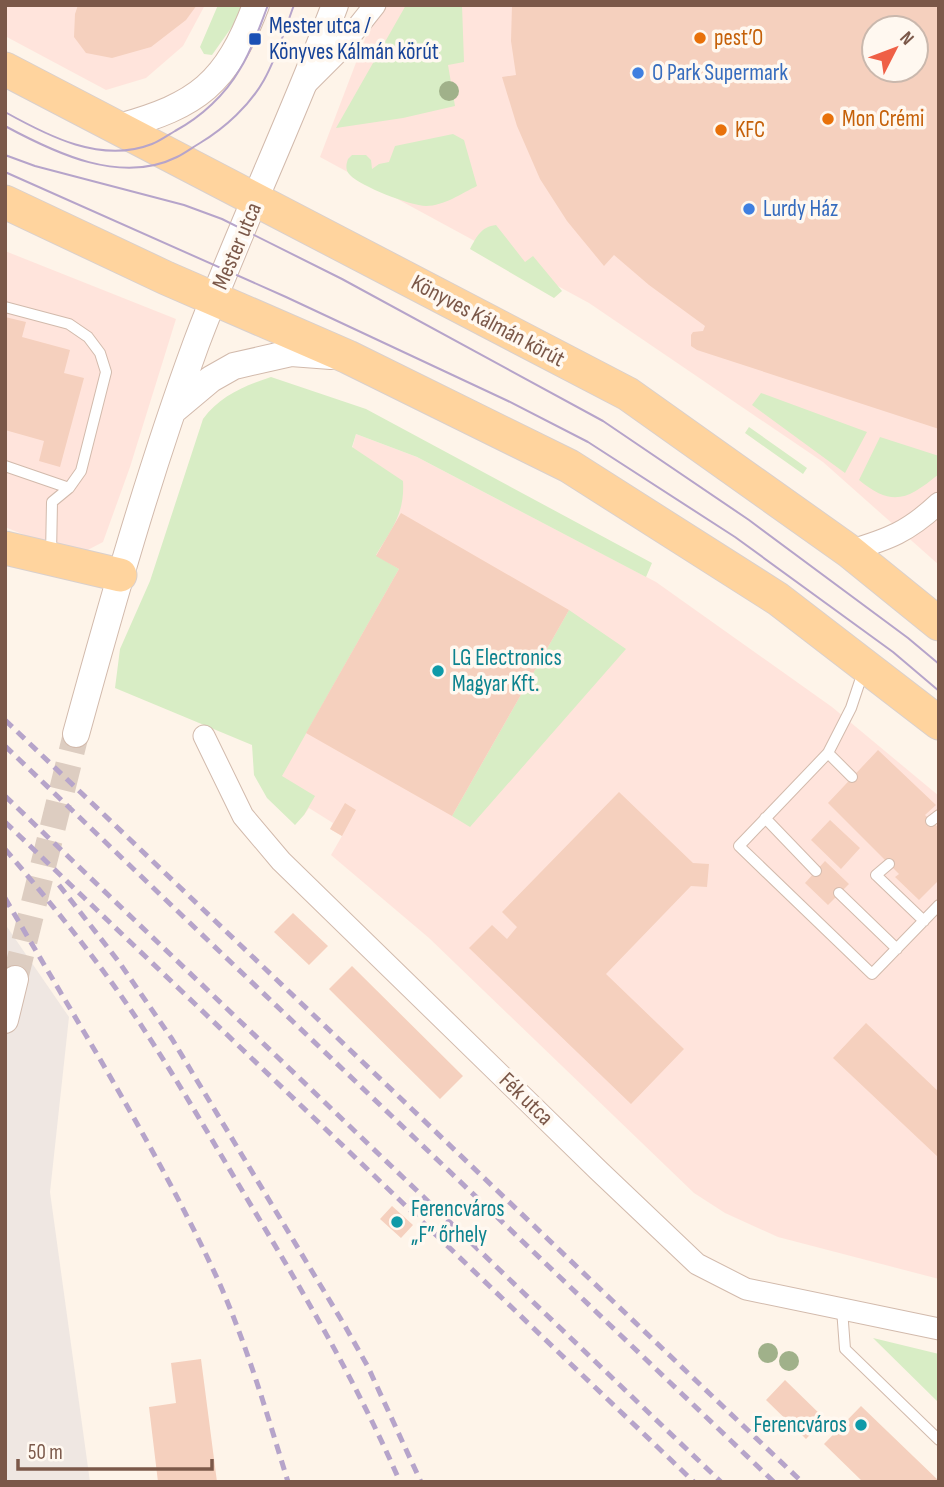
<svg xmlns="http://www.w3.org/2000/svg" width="944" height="1487" viewBox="0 0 944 1487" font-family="'Sofia Sans Condensed',sans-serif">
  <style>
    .commercial { fill: #ffe4dc; fill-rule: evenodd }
    .industrial { fill: #efe7e2 }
    .green { fill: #d8edc5 }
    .building { fill: #f5d0be; fill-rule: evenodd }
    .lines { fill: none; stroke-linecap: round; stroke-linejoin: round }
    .tertiary-tunnel { stroke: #ddcdc1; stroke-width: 26; stroke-dasharray: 26 13; stroke-linecap: butt }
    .service-casing { stroke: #d2baac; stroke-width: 12 }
    .minor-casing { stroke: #d2baac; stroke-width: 23 }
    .tertiary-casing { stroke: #d2baac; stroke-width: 28 }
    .primary-casing { stroke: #dad0cc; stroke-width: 35 }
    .service { stroke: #fff; stroke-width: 10 }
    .minor { stroke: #fff; stroke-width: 21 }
    .tertiary { stroke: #fff; stroke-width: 26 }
    .primary { stroke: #ffd49e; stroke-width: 33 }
    .tram { stroke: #b6a4ca; stroke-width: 2 }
    .rail { stroke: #b6a4ca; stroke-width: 5; stroke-dasharray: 10 7; stroke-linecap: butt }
    .tree { fill: #a0b18a }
    .food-dot { fill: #e8710a; stroke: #fff8f0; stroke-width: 2.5 }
    .transit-dot { fill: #1a4fb4; stroke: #fff8f0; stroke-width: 2.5 }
    .shop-dot { fill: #3f7fe0; stroke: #fff8f0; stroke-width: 2.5 }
    .culture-dot { fill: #0f9aa8; stroke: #fff8f0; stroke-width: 2.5 }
    .labels { text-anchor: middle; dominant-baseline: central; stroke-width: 7; stroke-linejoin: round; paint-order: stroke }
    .transit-label { font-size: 23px; fill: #164399; stroke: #fff8f0; text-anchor: start }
    .food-label { font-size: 23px; fill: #c56008; stroke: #fff8f0; text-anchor: start }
    .shop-label { font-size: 23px; fill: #366cbe; stroke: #fff8f0; text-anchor: start }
    .street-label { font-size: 23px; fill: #7b5849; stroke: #fff8f0 }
    .culture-label { font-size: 23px; fill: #0d838f; stroke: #fff8f0; text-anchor: start }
  </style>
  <rect width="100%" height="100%" fill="#fef4e9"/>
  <path class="commercial" d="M 5,5 L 205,5 L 183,46 L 146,78 L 106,90 L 5,36 Z
    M 378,5 L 939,5 L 939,565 L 823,462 L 589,303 L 320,157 ZM 874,28 L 916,28 L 916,70 L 874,70 Z
    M 5,251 L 176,319 L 130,467 L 103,542 L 76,556 L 5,527 Z
    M 356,434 L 417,457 L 656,582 L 832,707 L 939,796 L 939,1279 L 778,1237 L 725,1213 L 694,1193 L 429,938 L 331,855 L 342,836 L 330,829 L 333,823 L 309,808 L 304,815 L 262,782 Z"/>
  <path class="industrial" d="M 5,924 L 69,1017 L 50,1192 L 90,1482 L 5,1482 Z"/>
  <path class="green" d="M 218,5 L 243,5 L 241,14 L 212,55 L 204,54 L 200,47 Z
    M 406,5 L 462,5 L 464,62 L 448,65 L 455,106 L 403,118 L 336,128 Z
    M 453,134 L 464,140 L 477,186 C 462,193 444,206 426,206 C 411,206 360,186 350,175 C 345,170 346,165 348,159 L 352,155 L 366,155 L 371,160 L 372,169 L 379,164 L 389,162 L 395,146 Z
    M 496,225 L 525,262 L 533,256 L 562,291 L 554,298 L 470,249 C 477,236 481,227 496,225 Z
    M 271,377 L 366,409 L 652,563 L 646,577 L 417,457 L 356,434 L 352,447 L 403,481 C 405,513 392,529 376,555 L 399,569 L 282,776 L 315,796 L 304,815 L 295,825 L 267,798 L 254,775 L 252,745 L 115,688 L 120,649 L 150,581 L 203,419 C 220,396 244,386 271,377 Z
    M 761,393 L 867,432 L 845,473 L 752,405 Z
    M 749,427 L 807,468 L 803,474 L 745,433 Z
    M 880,437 L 939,456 L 939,474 C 908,499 893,508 859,480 Z
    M 569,610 L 626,649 L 470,827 L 452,816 Z
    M 873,1338 L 939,1354 L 939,1403 Z"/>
  <path class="building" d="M 78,5 L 197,5 L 186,20 L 151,47 L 112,58 L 86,53 L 74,37 L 75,14 Z
    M 512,5 L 939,5 L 939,429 L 697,350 L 691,346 L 691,335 L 693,332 L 703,331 L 705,326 L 649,285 L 614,255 L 604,266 L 567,221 L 540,179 L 517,126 L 502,77 L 516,75 L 511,41 ZM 874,28 L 916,28 L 916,70 L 874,70 Z
    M 5,317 L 26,322 L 22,337 L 70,350 L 64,373 L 84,378 L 60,467 L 39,461 L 44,441 L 5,430 Z
    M 401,513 L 569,610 L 452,816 L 306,733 L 399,569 L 376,556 Z
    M 878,750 L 936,805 L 925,815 L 939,828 L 939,880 L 919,900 L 895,877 L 899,874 L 828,803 Z
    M 619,792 L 693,863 L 709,864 L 707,887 L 691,886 L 606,974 L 684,1049 L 631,1104 L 469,948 L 492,925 L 507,939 L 517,927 L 502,912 Z
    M 345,803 L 356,810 L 342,836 L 330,829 Z
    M 830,820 L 860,848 L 841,869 L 811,840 Z
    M 825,861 L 849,884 L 828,905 L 805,883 Z
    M 293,913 L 328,946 L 309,965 L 274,932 Z
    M 352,966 L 463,1076 L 440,1099 L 329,989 Z
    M 866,1023 L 939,1092 L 939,1158 L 833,1058 Z
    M 392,1206 L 413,1225 L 401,1238 L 380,1219 Z
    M 201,1359 L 217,1482 L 158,1482 L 149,1407 L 176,1403 L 171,1363 Z
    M 785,1380 L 825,1419 L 806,1439 L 766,1400 Z
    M 861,1406 L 939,1481 L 939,1482 L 863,1482 L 824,1444 Z"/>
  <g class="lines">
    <path class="tertiary-tunnel" d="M 15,979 L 76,734"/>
    <defs>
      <path id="service" d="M 5,307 L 69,324 L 88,337 L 100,353 L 106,372 L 81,471 L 69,488 L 52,502 L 51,555
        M 5,466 L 69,488
        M 828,753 L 739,846 L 872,974 L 939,905
        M 852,777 L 828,753 L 851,708 L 863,672
        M 765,818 L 816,871
        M 931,821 L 939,815
        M 889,864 L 876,875 L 924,921
        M 839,893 L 897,949
        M 842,1309 L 845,1349 L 939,1440"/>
      <path id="minor" d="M 306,84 L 336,54 L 375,5
        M 849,551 C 889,539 908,532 939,503
        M 204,736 L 243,816 L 281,861 L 598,1170 L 697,1264 L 746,1289 L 939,1329"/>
      <path id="tertiary" d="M 119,127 C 198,105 226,84 256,5
        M 174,410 L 211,379 L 234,366 L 291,353 L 331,356
        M 76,734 C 112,603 149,472 196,344 C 239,230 292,119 335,5
        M 5,1020 L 15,979"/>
      <path id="primary" d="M 5,69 L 628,394 L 849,551 L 939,624
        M 5,202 L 166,278 L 348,357 L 569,466 L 778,599 L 939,723
        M 5,548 L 120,575"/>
    </defs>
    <use href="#service" class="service-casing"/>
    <use href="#minor" class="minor-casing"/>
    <use href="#tertiary" class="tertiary-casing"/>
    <use href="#primary" class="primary-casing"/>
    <use href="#service" class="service"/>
    <use href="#minor" class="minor"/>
    <use href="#tertiary" class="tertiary"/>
    <use href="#primary" class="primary"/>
    <path class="tram" d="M 5,112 C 48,136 101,164 152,144 C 160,141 168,135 175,131 C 201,117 225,95 240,69 C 252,50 260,26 268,5
      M 5,126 C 55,153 121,185 177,157 C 185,153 193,147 200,143 C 225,128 250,105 264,80 C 277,57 285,29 294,5
      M 5,155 L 35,166 L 184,205 L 222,219 L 342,279 L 603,421 L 749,520 L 908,638 L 939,664
      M 5,172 L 286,297 L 508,401 L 588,442 L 735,537 L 893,652 L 939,691"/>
    <path class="rail" d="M 5,720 L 802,1482
      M 5,746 L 774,1482
      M 5,796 L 721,1482
      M 5,822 L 694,1482
      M 5,849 C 44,895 82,941 117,990 C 166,1059 208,1134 252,1207 C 306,1297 358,1385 400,1482
      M 59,885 L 119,962 L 172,1039 L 345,1326 L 368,1367 L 421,1482
      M 5,898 C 78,1024 157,1148 218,1280 C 247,1345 267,1414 288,1482"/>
  </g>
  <g class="tree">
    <circle cx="449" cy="91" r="10"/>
    <circle cx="768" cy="1353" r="10"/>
    <circle cx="789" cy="1361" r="10"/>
  </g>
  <g class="food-dot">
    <circle cx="700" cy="38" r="7"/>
    <circle cx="828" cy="119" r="7"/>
    <circle cx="721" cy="130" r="7"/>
  </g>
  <rect class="transit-dot" x="248" y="32" width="14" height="14" rx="3.5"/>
  <g class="shop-dot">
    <circle cx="638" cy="73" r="7"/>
    <circle cx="749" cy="209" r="7"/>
  </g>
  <g class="culture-dot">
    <circle cx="438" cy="671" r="7"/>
    <circle cx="397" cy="1222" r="7"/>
    <circle cx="861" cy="1425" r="7"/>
  </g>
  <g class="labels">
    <g class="transit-label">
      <text x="269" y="26">Mester utca /<tspan x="269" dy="26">Könyves Kálmán körút</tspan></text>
    </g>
    <g class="food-label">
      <text x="714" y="38">pest’O</text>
      <text x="842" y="119">Mon Crémi</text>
      <text x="735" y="130">KFC</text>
    </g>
    <g class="shop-label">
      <text x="652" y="73">O Park Supermark</text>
      <text x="763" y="209">Lurdy Ház</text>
    </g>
    <g class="street-label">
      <text transform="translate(237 246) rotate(-67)">Mester utca</text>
      <text transform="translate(488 321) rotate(28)">Könyves Kálmán körút</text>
      <text transform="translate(526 1099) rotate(44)">Fék utca</text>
    </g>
    <g class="culture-label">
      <text x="452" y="658">LG Electronics<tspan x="452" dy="26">Magyar Kft.</tspan></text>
      <text x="411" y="1209">Ferencváros<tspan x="411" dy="26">„F” őrhely</tspan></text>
      <text x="847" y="1425" text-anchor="end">Ferencváros</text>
    </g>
  </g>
  <rect width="944" height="1487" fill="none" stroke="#7b5849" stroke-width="14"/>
  <g transform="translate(895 49) rotate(48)"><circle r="33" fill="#fff8f0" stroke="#cab8ad" stroke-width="2"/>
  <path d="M0-5L12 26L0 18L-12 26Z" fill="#ef6046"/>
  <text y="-10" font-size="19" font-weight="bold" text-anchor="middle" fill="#7b5849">N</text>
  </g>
  <path d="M18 1459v10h194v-10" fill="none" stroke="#7b5849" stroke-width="3.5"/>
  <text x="28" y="1459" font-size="21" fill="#7b5849" stroke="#fff8f0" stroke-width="5" paint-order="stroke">50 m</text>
</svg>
